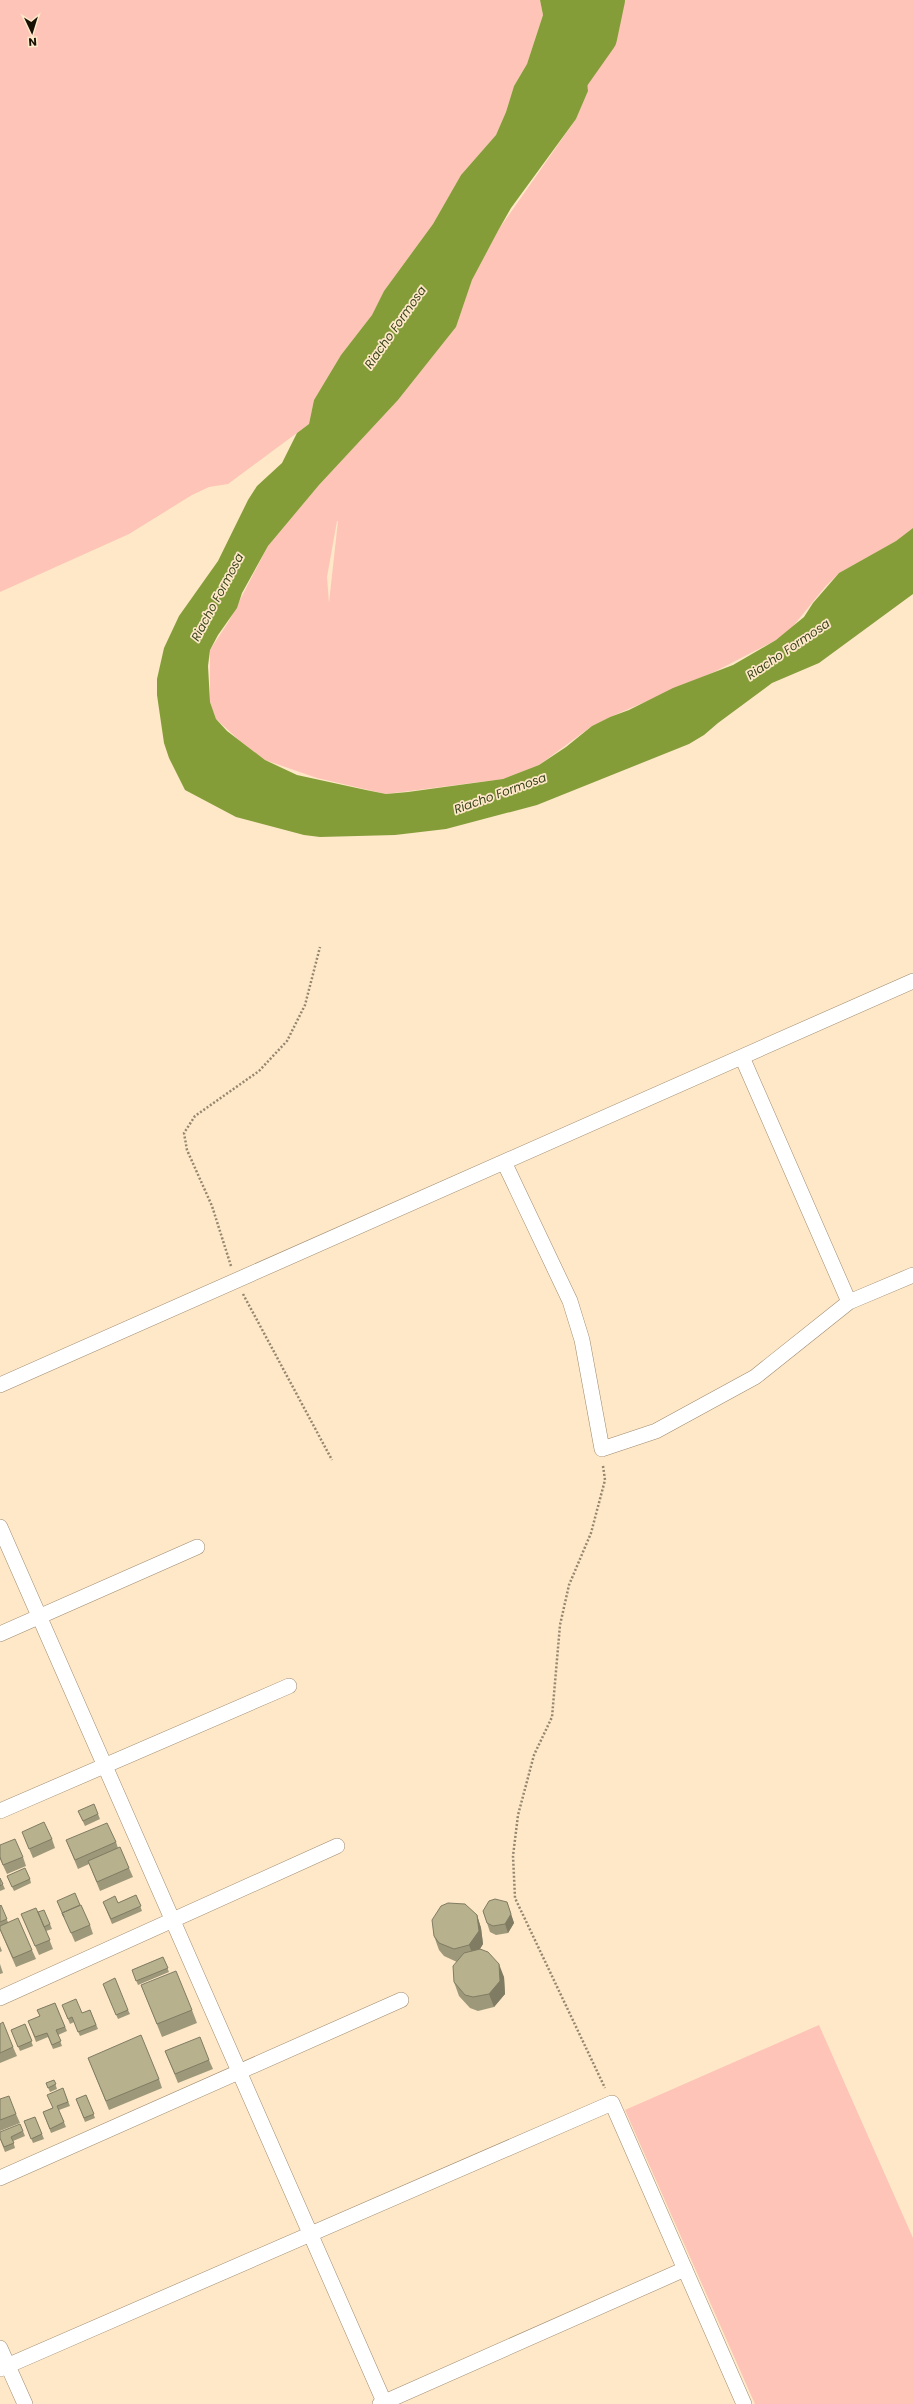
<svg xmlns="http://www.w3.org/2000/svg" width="913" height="2404" viewBox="0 0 913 2404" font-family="Poppins,sans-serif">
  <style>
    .green { fill: #fdc4b7; fill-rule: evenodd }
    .water { fill: #849d39 }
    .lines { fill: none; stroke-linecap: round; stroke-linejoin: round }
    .river { stroke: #849d39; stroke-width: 34 }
    .minor-casing { stroke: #9e8a6d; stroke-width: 16 }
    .path { stroke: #958670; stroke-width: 2.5; stroke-dasharray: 2 2; stroke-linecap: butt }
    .minor { stroke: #fff; stroke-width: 15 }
    .wall { fill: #9d987a }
    .shaded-wall { fill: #807c63 }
    .building { fill: #b7b18e; stroke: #807c63 }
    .labels { text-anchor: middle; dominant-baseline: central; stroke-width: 3.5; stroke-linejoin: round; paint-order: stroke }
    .water-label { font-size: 12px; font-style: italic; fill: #3b451d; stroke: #fee8c8 }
  </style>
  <rect width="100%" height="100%" fill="#fee8c8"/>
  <path class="green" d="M 0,0 L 540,0 L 543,15 L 527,64 L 514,86 L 506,112 L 496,135 L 461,175 L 433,224 L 384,291 L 372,315 L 341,355 L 314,400 L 309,424 L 228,484 L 209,487 L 192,495 L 129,534 L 0,592 Z
    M 608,0 L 913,0 L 913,528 L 896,541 L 839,573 L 825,587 L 790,630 L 776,640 L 714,672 L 610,717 L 592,726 L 539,765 L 503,779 L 386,794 L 317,778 L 265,760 L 240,741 L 216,719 L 210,702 L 210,650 L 229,621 L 268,546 L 319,485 L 398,400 L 456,327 L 472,280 L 499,229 L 576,119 L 588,91 L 585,61 L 605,16 ZM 337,521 L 338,521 L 329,603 L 327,577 Z
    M 819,2025 L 913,2238 L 913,2404 L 755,2404 L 625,2110 Z"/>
  <path class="water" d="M 540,0 L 600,0 L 605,16 L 600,38 L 585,61 L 588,91 L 576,119 L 511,208 L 499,229 L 472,280 L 456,327 L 398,400 L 319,485 L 268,546 L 242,593 L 237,608 L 218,635 L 210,650 L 208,666 L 210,702 L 216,719 L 227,731 L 265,760 L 297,775 L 366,790 L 386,794 L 408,792 L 503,779 L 539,765 L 566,747 L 592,726 L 610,717 L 629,710 L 673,688 L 733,665 L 776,640 L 804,617 L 813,603 L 839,573 L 896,541 L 913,528 L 913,594 L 819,663 L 772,683 L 718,723 L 704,735 L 689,744 L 537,805 L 446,829 L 395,835 L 320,837 L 304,835 L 236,817 L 185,790 L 169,758 L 164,743 L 157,695 L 157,679 L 164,648 L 179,616 L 218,561 L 248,500 L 257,486 L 282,463 L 297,433 L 309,424 L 314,400 L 341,355 L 372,315 L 384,291 L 433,224 L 461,175 L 496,135 L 506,112 L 514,86 L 527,64 L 543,15 Z"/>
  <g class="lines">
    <path class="river" d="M 557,99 L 600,38 L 608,0"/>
    <defs>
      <path id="minor" d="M 742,1057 L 849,1302
        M 504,1162 L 570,1301 L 582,1340 L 602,1449 L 656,1431 L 755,1377 L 849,1302 L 913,1275
        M 0,1385 L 913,981
        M 0,1527 L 385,2404
        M 0,1634 L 197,1547
        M 0,1811 L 289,1686
        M 0,1998 L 337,1846
        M 0,2178 L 401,2000
        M 0,2348 L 25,2404
        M 0,2369 L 612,2103 L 744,2404
        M 380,2404 L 685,2269"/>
    </defs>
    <use href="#minor" class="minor-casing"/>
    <path class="path" d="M 231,1266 L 212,1206 L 187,1150 L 184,1133 L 195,1116 L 259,1071 L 287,1041 L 305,1005 L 320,947
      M 243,1294 L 332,1460
      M 603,1466 L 605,1480 L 591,1533 L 569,1585 L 560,1625 L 552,1717 L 534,1755 L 518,1815 L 513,1856 L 515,1898 L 605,2088"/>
    <use href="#minor" class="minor"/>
  </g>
  <path class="wall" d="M 78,1811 L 98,1814 L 100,1819 L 85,1826 Z
    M 22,1832 L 52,1839 L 55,1848 L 33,1858 Z
    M 66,1840 L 116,1842 L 118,1848 L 129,1868 L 133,1877 L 100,1891 L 89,1864 L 78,1869 Z
    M 0,1845 L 23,1857 L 26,1866 L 7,1874 L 0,1859 Z
    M 7,1876 L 30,1879 L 31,1883 L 14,1891 Z
    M 0,1878 L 5,1889 L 0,1891 Z
    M 136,1895 L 142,1911 L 112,1924 L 103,1902 L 118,1903 Z
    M 57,1901 L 90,1925 L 93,1934 L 75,1942 Z
    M 507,1902 L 514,1923 L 508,1933 L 496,1935 L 490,1932 L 483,1911 Z
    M 0,1906 L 8,1922 L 32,1950 L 36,1959 L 16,1967 L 0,1930 Z
    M 38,1912 L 50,1924 L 52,1929 L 46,1931 L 53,1949 L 39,1955 L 21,1914 Z
    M 477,1915 L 481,1928 L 483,1944 L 480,1949 L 504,1977 L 505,1994 L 494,2007 L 478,2011 L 470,2008 L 459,1996 L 454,1982 L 457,1962 L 444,1956 L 439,1950 L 434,1936 Z
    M 0,1946 L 2,1951 L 0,1952 Z
    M 163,1957 L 169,1972 L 138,1985 L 132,1970 Z
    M 0,1964 L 3,1973 L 0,1974 Z
    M 103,1984 L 128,2010 L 130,2014 L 118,2019 Z
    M 141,1985 L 192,2010 L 197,2023 L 162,2037 Z
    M 55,2003 L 67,2031 L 58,2035 L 62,2046 L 53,2049 L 48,2037 L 36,2042 L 28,2021 L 40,2016 L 37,2010 Z
    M 62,2005 L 82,2013 L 90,2010 L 98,2029 L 80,2036 L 74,2022 L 70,2024 Z
    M 0,2024 L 13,2047 L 17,2056 L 0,2063 Z
    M 25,2024 L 33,2046 L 20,2051 L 11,2030 Z
    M 165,2051 L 209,2060 L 213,2069 L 178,2083 Z
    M 88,2058 L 159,2079 L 162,2088 L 109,2110 Z
    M 54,2080 L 57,2089 L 50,2092 L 46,2083 Z
    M 63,2088 L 70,2106 L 59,2110 L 66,2127 L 51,2133 L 43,2112 L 52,2108 Z
    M 86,2095 L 95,2118 L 85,2122 L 76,2099 Z
    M 0,2099 L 16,2114 L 20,2123 L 0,2131 Z
    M 35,2117 L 44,2139 L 33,2143 L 24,2121 Z
    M 23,2131 L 25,2136 L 13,2141 L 15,2148 L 5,2152 L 0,2139 Z"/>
  <path class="shaded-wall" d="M 511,1914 L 514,1923 L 508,1933 L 505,1924 Z
    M 477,1915 L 481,1928 L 483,1944 L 474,1958 L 469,1945 Z
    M 499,1964 L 504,1977 L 505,1994 L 494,2007 L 489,1994 Z"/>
  <path class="building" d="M 94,1804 L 98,1814 L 83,1821 L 78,1811 Z
    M 44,1822 L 52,1839 L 29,1849 L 22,1832 Z
    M 107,1823 L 116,1842 L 75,1860 L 66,1840 Z
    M 15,1839 L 23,1857 L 3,1865 L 0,1857 L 0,1845 Z
    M 120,1847 L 129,1868 L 97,1882 L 88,1861 Z
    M 25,1868 L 30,1879 L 12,1887 L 7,1876 Z
    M 0,1878 L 3,1884 L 0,1886 Z
    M 75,1893 L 80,1905 L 62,1913 L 64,1917 L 57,1901 Z
    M 136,1895 L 141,1906 L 111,1919 L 103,1902 L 115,1896 L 118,1903 Z
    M 495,1899 L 507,1902 L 511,1914 L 505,1924 L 493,1926 L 487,1923 L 483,1911 L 489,1901 Z
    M 448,1903 L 465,1904 L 477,1915 L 479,1931 L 469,1945 L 454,1949 L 439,1943 L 434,1936 L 432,1920 L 441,1906 Z
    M 1,1905 L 7,1919 L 0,1922 L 0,1906 Z
    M 81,1905 L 90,1925 L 71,1933 L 62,1913 Z
    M 36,1908 L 50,1940 L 35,1946 L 21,1914 Z
    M 44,1910 L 50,1924 L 44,1927 L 38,1912 Z
    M 18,1918 L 32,1950 L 13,1958 L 0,1929 L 0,1926 Z
    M 480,1949 L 488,1952 L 499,1964 L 500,1981 L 489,1994 L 473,1997 L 465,1995 L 454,1982 L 453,1966 L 464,1953 Z
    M 163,1957 L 168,1968 L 136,1981 L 132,1970 Z
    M 176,1971 L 192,2010 L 157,2024 L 141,1985 Z
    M 115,1978 L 128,2010 L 116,2015 L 103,1984 Z
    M 76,1999 L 82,2013 L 90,2010 L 96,2025 L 78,2032 L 72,2017 L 68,2019 L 62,2005 Z
    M 55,2003 L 65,2027 L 56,2030 L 61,2041 L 52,2045 L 47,2033 L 35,2037 L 28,2021 L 40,2016 L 37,2010 Z
    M 3,2022 L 13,2047 L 0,2053 L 0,2024 Z
    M 25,2024 L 32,2041 L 18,2047 L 11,2030 Z
    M 141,2035 L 159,2079 L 106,2101 L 88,2058 Z
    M 200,2037 L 209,2060 L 175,2074 L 165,2051 Z
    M 54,2080 L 56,2084 L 48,2088 L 46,2083 Z
    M 63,2088 L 68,2102 L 57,2106 L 64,2122 L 50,2129 L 43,2112 L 53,2108 L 47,2095 Z
    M 86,2095 L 94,2114 L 84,2118 L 76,2099 Z
    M 9,2096 L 16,2114 L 0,2120 L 0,2099 Z
    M 35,2117 L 42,2134 L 31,2139 L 24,2121 Z
    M 20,2124 L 23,2131 L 11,2137 L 14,2143 L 4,2147 L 0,2138 L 0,2132 Z"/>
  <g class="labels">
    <g class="water-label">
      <text transform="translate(395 327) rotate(-55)">Riacho Formosa</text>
      <text transform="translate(217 597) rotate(-62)">Riacho Formosa</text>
      <text transform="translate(788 649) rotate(-34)">Riacho Formosa</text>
      <text transform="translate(500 793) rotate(-20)">Riacho Formosa</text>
    </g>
  </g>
  <g transform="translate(32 32) rotate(176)" stroke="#fee8c8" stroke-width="3" paint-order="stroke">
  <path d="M0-3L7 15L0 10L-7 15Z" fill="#171005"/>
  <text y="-6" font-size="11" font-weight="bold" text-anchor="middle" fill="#171005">N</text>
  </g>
</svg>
